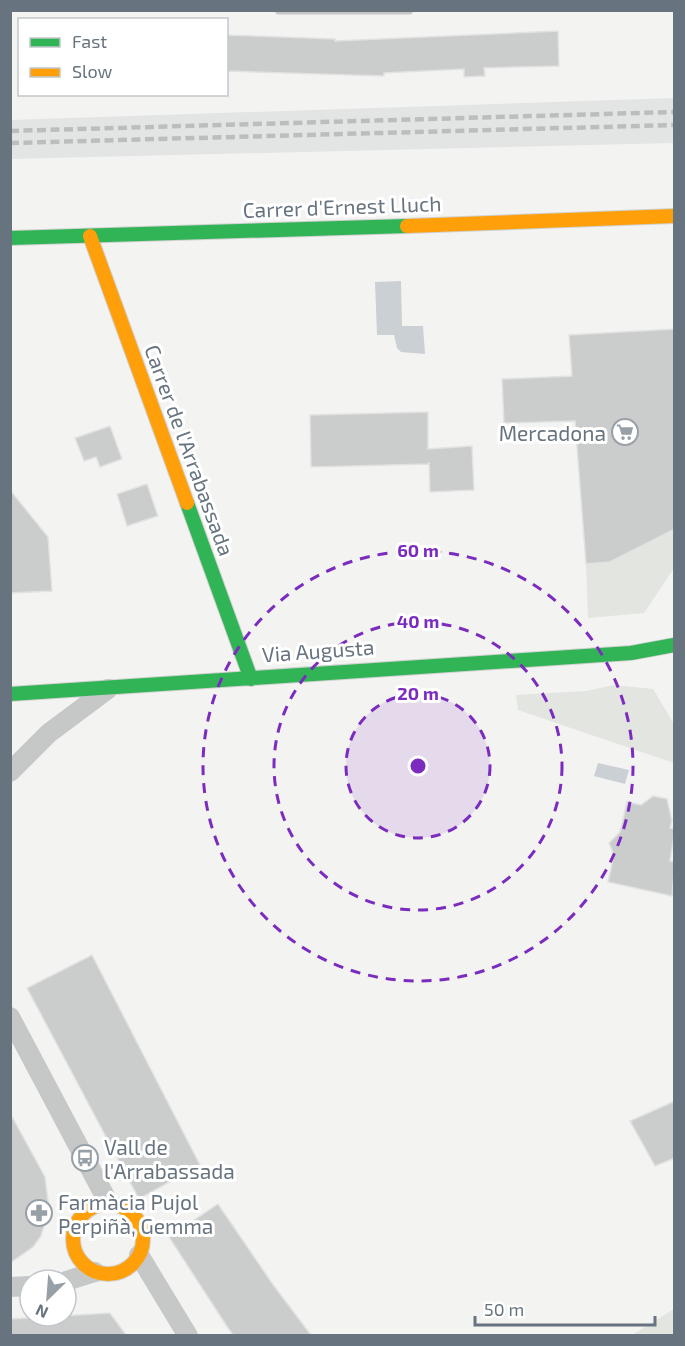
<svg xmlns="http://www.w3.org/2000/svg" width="685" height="1346" viewBox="0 0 685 1346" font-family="'Exo 2',sans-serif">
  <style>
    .built { fill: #e3e5e5 }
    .green { fill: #e2e5e0 }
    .water { fill: #cad0d4 }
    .building { fill: #cbcccc; stroke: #e2e2e2; stroke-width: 1.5 }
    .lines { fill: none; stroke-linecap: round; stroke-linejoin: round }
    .fast-casing { stroke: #d0d1d1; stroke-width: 16 }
    .slow-casing { stroke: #d0d1d1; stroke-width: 16 }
    .lane { stroke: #c6c8c8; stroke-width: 9 }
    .street { stroke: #c6c8c8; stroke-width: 20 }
    .fast { stroke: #30b455; stroke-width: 14 }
    .slow { stroke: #ff9f0a; stroke-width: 14 }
    .rail { stroke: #bdbdbe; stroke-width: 4.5; stroke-dasharray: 9 4.5; stroke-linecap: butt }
    .ring { fill: none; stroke: #7b2cbf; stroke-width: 3; stroke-dasharray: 10 8 }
    .labels { text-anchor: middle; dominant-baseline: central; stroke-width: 6; stroke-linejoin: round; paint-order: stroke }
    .street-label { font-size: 21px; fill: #67747f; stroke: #fff }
    .poi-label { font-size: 21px; fill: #67747f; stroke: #fff; text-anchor: start }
    .centre { fill: #7b2cbf; stroke: #fff; stroke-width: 3 }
    .ring-label { font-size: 18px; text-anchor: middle; font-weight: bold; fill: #7b2cbf; stroke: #fff; stroke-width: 6; stroke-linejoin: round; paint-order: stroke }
  </style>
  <rect width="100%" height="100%" fill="#f3f3f2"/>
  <path class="built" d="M 674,98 L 674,143 L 11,159 L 11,120 Z"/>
  <path class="green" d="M 674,529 L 674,568 L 644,613 L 588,618 L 586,564 Z
    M 614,685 L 653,689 L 674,724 L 674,763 L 518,710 L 516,695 L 586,691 Z
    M 674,1309 L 674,1335 L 632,1335 Z"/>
  <path class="water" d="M 401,281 L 402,326 L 423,326 L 425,354 L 401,352 L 397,348 L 394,335 L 377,335 L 375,282 Z
    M 598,763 L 629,770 L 625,784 L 594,776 Z"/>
  <path class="building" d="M 558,31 L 559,66 L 484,68 L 485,76 L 464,77 L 464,69 L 384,73 L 384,76 L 226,71 L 226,35 L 335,39 L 335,41 Z
    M 675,329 L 675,529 L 610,562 L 586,564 L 575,421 L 504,423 L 502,379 L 572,376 L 569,335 Z
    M 428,412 L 428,449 L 472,446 L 474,490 L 430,492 L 429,462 L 429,464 L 311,467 L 310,415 Z
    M 110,426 L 122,459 L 100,467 L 96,457 L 84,461 L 75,438 Z
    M 147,484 L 158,516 L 127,526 L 117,494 Z
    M 10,490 L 48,537 L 52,591 L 10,593 Z
    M 653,796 L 667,799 L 672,821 L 670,828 L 675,829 L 670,861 L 675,862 L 672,896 L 608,882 L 614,855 L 609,843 L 620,832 L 627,802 L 641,805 Z
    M 92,955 L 200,1165 L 139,1199 L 27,988 Z
    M 675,1101 L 675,1158 L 655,1166 L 630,1121 Z
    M 10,1113 L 45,1177 L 49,1208 L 41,1236 L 33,1247 L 10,1263 Z
    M 218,1204 L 274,1286 L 311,1335 L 233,1335 L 226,1325 L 169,1237 Z
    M 110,1313 L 126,1335 L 10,1335 L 10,1319 Z"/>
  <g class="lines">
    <defs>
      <path id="fast" d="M 10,238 L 407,226
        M 187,503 L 251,679
        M 10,694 L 631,653 L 674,645"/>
      <path id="slow" d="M 407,226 L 674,216
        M 90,236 L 187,503
        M73 1239a35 35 0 1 1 70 0a35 35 0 1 1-70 0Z"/>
    </defs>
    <use href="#fast" class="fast-casing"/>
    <use href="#slow" class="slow-casing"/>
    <path class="lane" d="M 279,10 L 409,10"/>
    <path class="street" d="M 10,772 L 49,733 L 108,689
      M 10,1017 L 108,1202
      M 139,1255 L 188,1336
      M 66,1281 L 95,1272
      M 10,1287 L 30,1286"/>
    <use href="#fast" class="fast"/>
    <use href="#slow" class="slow"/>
    <path class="rail" d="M 10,131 L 674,112
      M 10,143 L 674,125"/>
  </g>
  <circle cx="418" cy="766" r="72" fill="#7b2cbf" fill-opacity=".12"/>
  <g class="ring">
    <circle cx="418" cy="766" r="72"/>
    <circle cx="418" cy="766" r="144"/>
    <circle cx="418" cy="766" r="215"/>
  </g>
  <defs>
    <symbol id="supermarket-ring" viewBox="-11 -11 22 22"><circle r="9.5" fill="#fff" stroke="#98a0a7" stroke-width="1.5"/><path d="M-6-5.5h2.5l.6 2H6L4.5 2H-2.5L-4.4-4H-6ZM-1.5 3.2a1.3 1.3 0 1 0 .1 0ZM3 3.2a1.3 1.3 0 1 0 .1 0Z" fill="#98a0a7"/></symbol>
    <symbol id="bus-ring" viewBox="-11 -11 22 22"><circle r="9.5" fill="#fff" stroke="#98a0a7" stroke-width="1.5"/><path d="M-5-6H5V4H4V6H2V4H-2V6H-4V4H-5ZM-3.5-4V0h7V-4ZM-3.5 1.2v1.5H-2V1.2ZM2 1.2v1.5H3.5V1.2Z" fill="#98a0a7"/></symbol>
    <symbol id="pharmacy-ring" viewBox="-11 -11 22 22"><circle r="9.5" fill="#fff" stroke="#98a0a7" stroke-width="1.5"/><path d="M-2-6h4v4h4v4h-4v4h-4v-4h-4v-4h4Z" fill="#98a0a7"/></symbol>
  </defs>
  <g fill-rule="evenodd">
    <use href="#supermarket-ring" x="610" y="417" width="30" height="30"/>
    <use href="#bus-ring" x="70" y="1143" width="30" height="30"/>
    <use href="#pharmacy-ring" x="24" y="1198" width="30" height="30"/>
  </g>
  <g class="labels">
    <g class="street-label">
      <text transform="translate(342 206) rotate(-2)">Carrer d'Ernest Lluch</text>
      <text transform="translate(190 450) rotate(70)">Carrer de l'Arrabassada</text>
      <text transform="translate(318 650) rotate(-4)">Via Augusta</text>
    </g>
    <g class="poi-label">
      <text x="606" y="432" text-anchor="end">Mercadona</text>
      <text x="104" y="1146">Vall de<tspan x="104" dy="24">l'Arrabassada</tspan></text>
      <text x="58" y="1201">Farmàcia Pujol<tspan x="58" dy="24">Perpiñà, Gemma</tspan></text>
    </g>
  </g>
  <circle cx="418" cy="766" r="9" class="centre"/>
  <g class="ring-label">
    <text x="418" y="557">60 m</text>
    <text x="418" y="628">40 m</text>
    <text x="418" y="700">20 m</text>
  </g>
  <rect width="685" height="1346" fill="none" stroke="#67747f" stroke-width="24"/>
  <rect x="18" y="18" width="210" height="78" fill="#ffffff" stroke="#c2c7cc" stroke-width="1.5"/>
  <rect x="30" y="38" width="30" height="9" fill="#30b455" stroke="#c2c7cc" stroke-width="1.5"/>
  <text x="72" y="48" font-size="18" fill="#67747f">Fast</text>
  <rect x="30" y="68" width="30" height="9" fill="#ff9f0a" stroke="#c2c7cc" stroke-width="1.5"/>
  <text x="72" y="78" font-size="18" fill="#67747f">Slow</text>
  <g transform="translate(48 1298) rotate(205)"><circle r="28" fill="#ffffff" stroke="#c2c7cc" stroke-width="1.5"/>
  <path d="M0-4.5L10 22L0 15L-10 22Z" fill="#98a0a7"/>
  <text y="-9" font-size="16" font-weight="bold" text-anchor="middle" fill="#67747f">N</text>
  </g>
  <path d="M475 1316v9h180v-9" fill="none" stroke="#67747f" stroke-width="3"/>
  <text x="484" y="1316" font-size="18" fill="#67747f" stroke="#ffffff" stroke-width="4.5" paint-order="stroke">50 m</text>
</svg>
